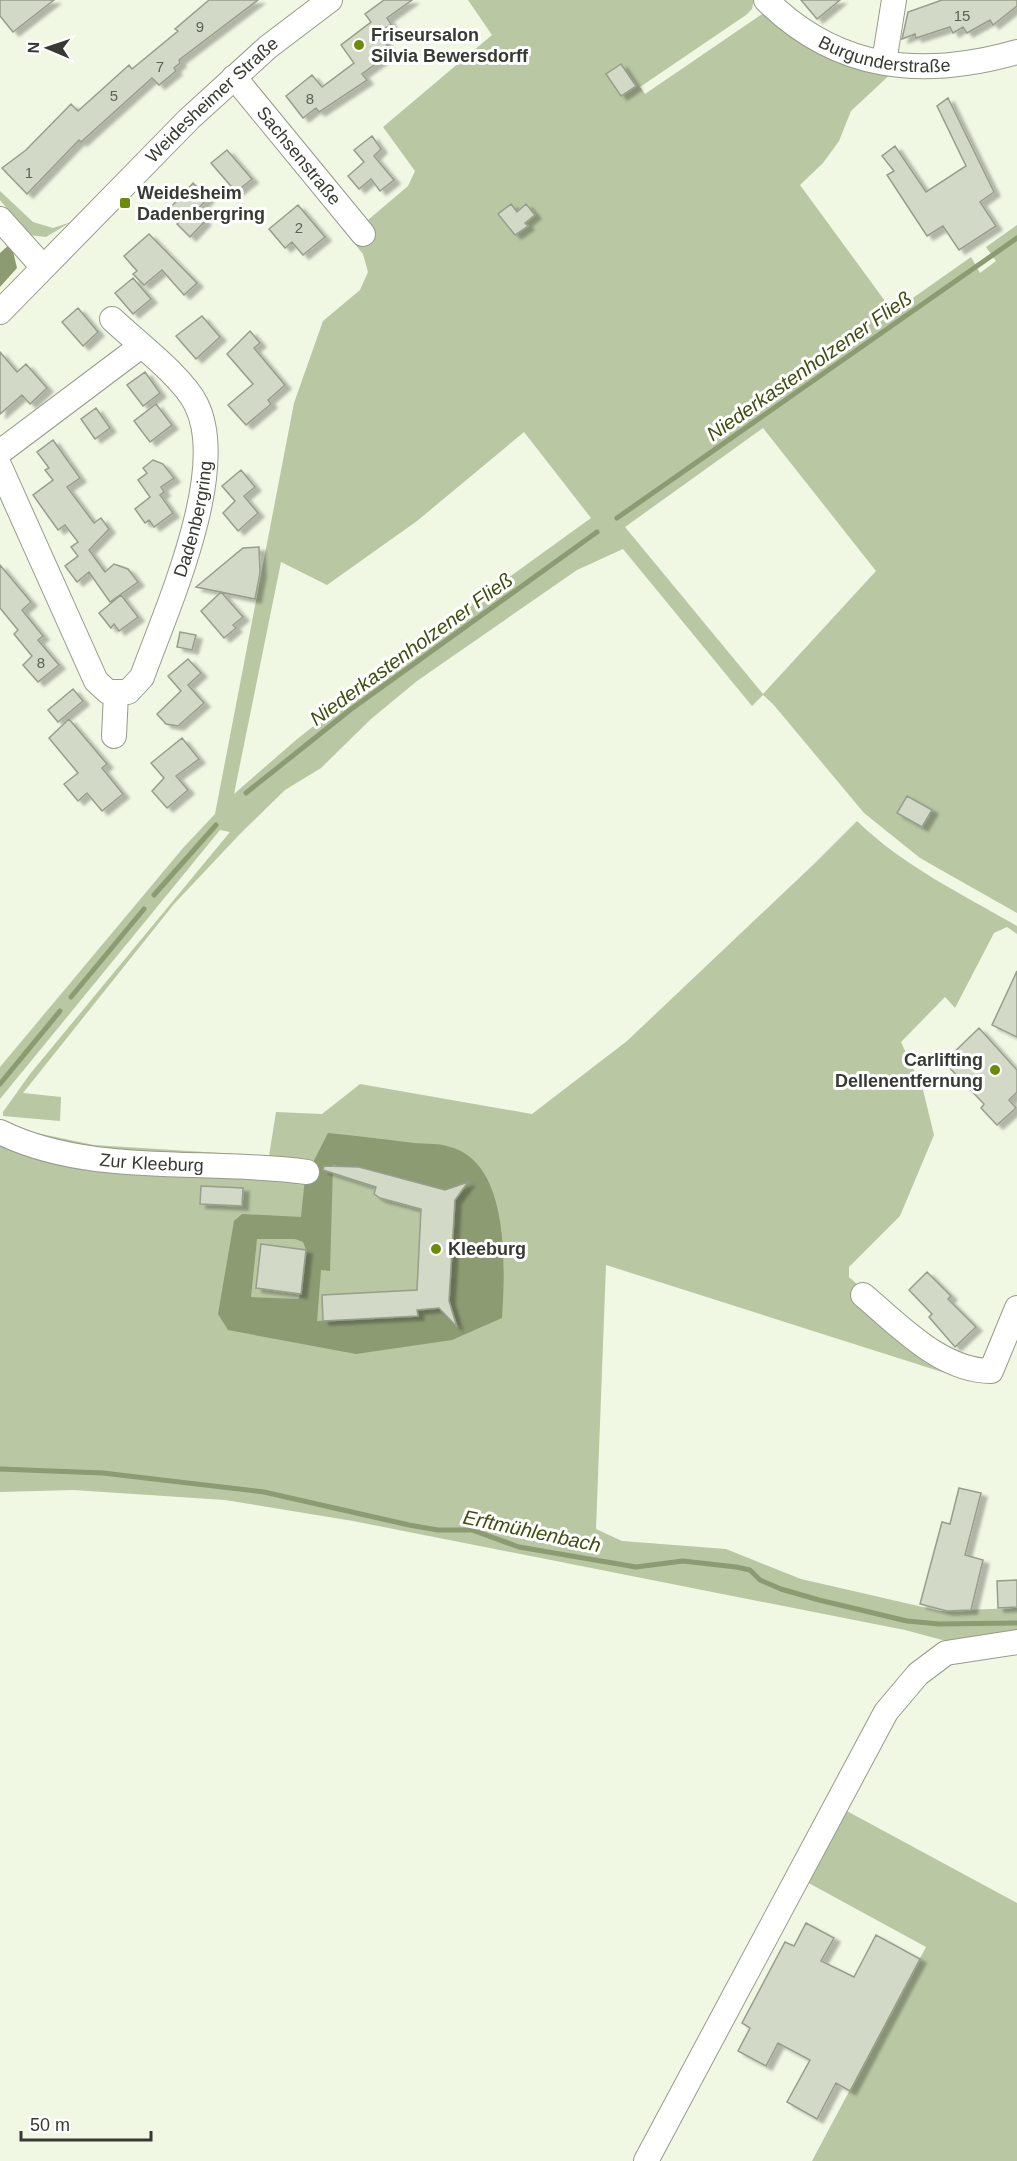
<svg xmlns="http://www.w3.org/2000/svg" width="1017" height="2161" viewBox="0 0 1017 2161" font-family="Arial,sans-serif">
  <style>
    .green { fill: #b9c7a2; fill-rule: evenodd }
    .water { fill: #8d9b73; fill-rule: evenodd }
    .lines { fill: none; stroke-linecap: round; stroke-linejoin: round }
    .stream { stroke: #8d9b73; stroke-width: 5 }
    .building { fill: #d2d9c6; stroke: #979e8c; stroke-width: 1.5; filter: url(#shadow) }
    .minor-casing { stroke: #959c8a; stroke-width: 26 }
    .minor { stroke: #fff; stroke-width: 24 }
    .poi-dot { fill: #6d8b0a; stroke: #fff; stroke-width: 2 }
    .labels { text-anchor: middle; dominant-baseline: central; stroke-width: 6; stroke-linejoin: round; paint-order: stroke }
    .number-label { font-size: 15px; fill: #5e6257 }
    .poi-label { font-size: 18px; font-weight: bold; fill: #373a32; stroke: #fff; text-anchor: start }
    .street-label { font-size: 18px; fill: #373a32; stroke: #fff }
    .water-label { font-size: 20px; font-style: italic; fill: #3d4e0e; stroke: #fff }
  </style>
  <defs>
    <filter id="shadow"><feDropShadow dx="6" dy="4" stdDeviation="1.5" flood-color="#0004"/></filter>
  </defs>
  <rect width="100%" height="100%" fill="#f0f7e3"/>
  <path class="green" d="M 468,0 L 754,0 L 752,9 L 746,15 L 640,87 L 645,94 L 765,12 L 896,69 L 851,111 L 839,141 L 823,163 L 800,185 L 893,312 L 971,257 L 980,273 L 996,261 L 986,247 L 1017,225 L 1017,913 L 920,858 L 864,813 L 773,704 L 763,695 L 752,706 L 623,549 L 577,570 L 417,681 L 371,719 L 321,768 L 285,790 L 240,834 L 174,904 L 23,1093 L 61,1097 L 60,1121 L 3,1116 L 3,1112 L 30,1074 L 230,832 L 220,830 L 0,1099 L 0,1067 L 183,848 L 215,814 L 294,403 L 323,321 L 360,290 L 368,272 L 363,254 L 340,226 L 357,219 L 361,213 L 368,220 L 408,186 L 415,171 L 383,127 L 492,35 ZM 763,428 L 876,571 L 763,694 L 625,527 ZM 524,432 L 591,518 L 433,632 L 296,740 L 234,794 L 281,562 L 327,585 L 417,521 Z
    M 0,191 L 33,222 L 53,228 L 71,222 L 46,237 L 29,235 L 0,200 Z
    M 857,821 C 903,866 962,894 1017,926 L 1017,934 L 1007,927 L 994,933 L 955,1008 L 945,997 L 901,1042 L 923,1090 L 934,1135 L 900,1216 L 849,1267 L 849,1277 L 964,1379 L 606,1265 L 596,1529 L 622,1541 L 726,1549 L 801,1579 L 940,1611 L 1017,1608 L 1017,1638 L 946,1641 L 905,1630 L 353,1521 L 225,1500 L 73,1490 L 0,1492 L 0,1136 L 99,1153 L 3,1126 L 94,1145 L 269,1156 L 276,1112 L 322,1114 L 360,1084 L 532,1114 L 627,1041 L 815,863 Z
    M 845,1810 L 1017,1903 L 1017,2161 L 812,2161 L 926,1947 L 805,1881 Z"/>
  <path class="water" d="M 11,243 L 17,268 L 0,287 L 0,253 Z
    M 328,1133 C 357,1136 385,1139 414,1143 C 426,1144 439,1143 450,1147 C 511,1163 505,1270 502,1318 L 452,1340 L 356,1354 L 228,1330 L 218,1314 L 234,1221 L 242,1214 L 301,1217 L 305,1178 ZM 333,1165 L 448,1191 L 449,1304 L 451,1310 L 447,1314 L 442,1308 L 417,1310 L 417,1316 L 317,1321 L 321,1270 L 330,1271 ZM 257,1239 L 295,1239 L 303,1242 L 306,1250 L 299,1299 L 251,1297 Z"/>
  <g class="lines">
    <path class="stream" d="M 617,518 L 1017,238
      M 246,793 L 350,710 L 597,532
      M 154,895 L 216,825
      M 71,997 L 144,909
      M 0,1084 L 60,1011
      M 0,1469 L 103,1473 L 264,1492 L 409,1525 L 438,1530 L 472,1530 L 519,1547 L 636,1567 L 683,1561 L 736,1567 L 750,1570 L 760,1580 L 781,1589 L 819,1600 L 907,1621 L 939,1624 L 1017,1623"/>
  </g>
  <path class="building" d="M 0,0 L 54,0 L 13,32 L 0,16 Z
    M 209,0 L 258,0 L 179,60 L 180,63 L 174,68 L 176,71 L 159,85 L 152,78 L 81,142 L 79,140 L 27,194 L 2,168 L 26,150 L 71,104 L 78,111 L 129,65 L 132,69 L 178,31 L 175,29 Z
    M 384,0 L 412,0 L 387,18 L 391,24 L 379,33 L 392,52 L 362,74 L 367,80 L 319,112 L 316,108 L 303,118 L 286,96 L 312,75 L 322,87 L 354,63 L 341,45 L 371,22 L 365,14 Z
    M 801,0 L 840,0 L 817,19 Z
    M 942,0 L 1017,0 L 1017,6 L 993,25 L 990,20 L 967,33 L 963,27 L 953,33 L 950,27 L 916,38 L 915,34 L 902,39 L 908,12 Z
    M 621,64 L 636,86 L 621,96 L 606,74 Z
    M 948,98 L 994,192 L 980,202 L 996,226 L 959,250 L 943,226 L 927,236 L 887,175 L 894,171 L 882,156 L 895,146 L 926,192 L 966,166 L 937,106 Z
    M 372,136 L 381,149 L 374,156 L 394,180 L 380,191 L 371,179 L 359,189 L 348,176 L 364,162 L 354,150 Z
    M 227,150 L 252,179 L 236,192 L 211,163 Z
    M 193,183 L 208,198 L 195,212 L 205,221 L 190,237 L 177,224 L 182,219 L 171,207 Z
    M 511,204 L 517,212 L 526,204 L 535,215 L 525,223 L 528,226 L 515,235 L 498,214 Z
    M 298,205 L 325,237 L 303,255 L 292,242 L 285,248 L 269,229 Z
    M 149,234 L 197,283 L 184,295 L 162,270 L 144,285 L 133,274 L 137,271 L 124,256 Z
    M 133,278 L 151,299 L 133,314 L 115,293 Z
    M 78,308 L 98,332 L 83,346 L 62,322 Z
    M 202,316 L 220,337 L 196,359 L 176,336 Z
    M 250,331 L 260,343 L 254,348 L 285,385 L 268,400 L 271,404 L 246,425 L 228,405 L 253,384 L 227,354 Z
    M 0,352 L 17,372 L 26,364 L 47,388 L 30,404 L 22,395 L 0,414 Z
    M 145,372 L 160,393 L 143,406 L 127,385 Z
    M 156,404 L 172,425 L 150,442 L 134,421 Z
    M 96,408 L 110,428 L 95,439 L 81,419 Z
    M 53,440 L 80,478 L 67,487 L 94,523 L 101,518 L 109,529 L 89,550 L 105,572 L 114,564 L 128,569 L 138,582 L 110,602 L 89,572 L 77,582 L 65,566 L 78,556 L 71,547 L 78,542 L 65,525 L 58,530 L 33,495 L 53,480 L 45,470 L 49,468 L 37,452 Z
    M 153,460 L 163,464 L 174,478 L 161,487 L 164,492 L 160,495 L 173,513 L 154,527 L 149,520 L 145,523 L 135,509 L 150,497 L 138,480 L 147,473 L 143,468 Z
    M 241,470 L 255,487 L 244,496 L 258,513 L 238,531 L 223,513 L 235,501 L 222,486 Z
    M 259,547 L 260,573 L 255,599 L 196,587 L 243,548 Z
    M 0,565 L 31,602 L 22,610 L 43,636 L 38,640 L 59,665 L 38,682 L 23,665 L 32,656 L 14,634 L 18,630 L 0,608 Z
    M 221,592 L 243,617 L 233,625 L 236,628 L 224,638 L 201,611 Z
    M 121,595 L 138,617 L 119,631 L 114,624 L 111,628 L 99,613 Z
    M 180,632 L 196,635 L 192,650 L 177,647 Z
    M 188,659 L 201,673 L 188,685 L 204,703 L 178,726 L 166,724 L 157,714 L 181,691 L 168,676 Z
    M 73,689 L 83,701 L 58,722 L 48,710 Z
    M 69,719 L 107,764 L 102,768 L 123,794 L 102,811 L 87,793 L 78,801 L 64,784 L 78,773 L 49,738 Z
    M 182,738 L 199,759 L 176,776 L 188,790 L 167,808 L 152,791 L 164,778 L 151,763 Z
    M 907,796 L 932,810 L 922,827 L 897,813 Z
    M 1017,971 L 1017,1037 L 992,1025 Z
    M 979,1028 L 1017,1070 L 1017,1092 L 1009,1100 L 1016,1108 L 997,1125 L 981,1108 L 984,1104 L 944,1062 Z
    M 324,1166 L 359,1167 L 445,1190 L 468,1182 L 455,1200 L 449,1301 L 457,1327 L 439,1308 L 417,1310 L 418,1316 L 323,1321 L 322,1295 L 417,1290 L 421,1209 L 380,1198 L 374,1194 L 376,1187 L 323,1170 Z
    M 201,1186 L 243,1188 L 242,1206 L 200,1204 Z
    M 261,1244 L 306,1250 L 301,1294 L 256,1288 Z
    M 927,1272 L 951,1296 L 948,1299 L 976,1327 L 955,1347 L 929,1317 L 932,1314 L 909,1290 Z
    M 959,1488 L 981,1493 L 965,1555 L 983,1560 L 971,1610 L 947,1611 L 920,1604 L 942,1522 L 950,1524 Z
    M 1017,1580 L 1017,1607 L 998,1608 L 997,1581 Z
    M 806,1923 L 834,1938 L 821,1961 L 854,1977 L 876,1935 L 920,1959 L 850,2091 L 836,2083 L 817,2119 L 787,2102 L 810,2060 L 778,2043 L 766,2066 L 738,2051 L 750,2028 L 742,2023 L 785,1942 L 794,1946 Z"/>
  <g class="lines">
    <defs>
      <g id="minor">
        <path id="s1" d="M 766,0 C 838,71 922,79 1017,52"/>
        <path d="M 884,62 L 894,0"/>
        <path id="s2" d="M 234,77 L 363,234"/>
        <path d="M 0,219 L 43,267"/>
        <path id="s3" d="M 0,312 L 189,119 L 268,47 L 330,0"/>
        <path d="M 0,452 L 141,346"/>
        <path id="s4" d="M 0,467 L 96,681 L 108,692 L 128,692 L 142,677 C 166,610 230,471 196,404 C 182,376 135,341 112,319"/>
        <path d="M 114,736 L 116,694"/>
        <path id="s5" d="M 0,1132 C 91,1177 208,1158 307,1172"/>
        <path d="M 863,1295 C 899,1325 941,1371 991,1371 L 1017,1308"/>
        <path d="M 646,2161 L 886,1712 L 918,1674 L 946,1653 L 1017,1642"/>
      </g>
    </defs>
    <use href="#minor" class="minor-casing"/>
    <use href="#minor" class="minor"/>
  </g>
  <g class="poi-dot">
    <circle cx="359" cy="45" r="6"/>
    <rect x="119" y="197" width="12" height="12" rx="3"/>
    <circle cx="995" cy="1070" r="6"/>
    <circle cx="436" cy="1249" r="6"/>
  </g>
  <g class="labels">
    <g class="number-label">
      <text x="962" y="15">15</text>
      <text x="200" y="26">9</text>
      <text x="160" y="66">7</text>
      <text x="114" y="95">5</text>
      <text x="310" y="98">8</text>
      <text x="29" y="172">1</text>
      <text x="299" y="227">2</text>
      <text x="41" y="662">8</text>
    </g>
    <g class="poi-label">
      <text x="371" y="35">Friseursalon<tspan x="371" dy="21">Silvia Bewersdorff</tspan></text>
      <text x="137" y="193">Weidesheim<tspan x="137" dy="21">Dadenbergring</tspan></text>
      <text x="983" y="1060" text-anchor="end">Carlifting<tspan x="983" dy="21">Dellenentfernung</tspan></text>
      <text x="448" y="1249">Kleeburg</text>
    </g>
    <g class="street-label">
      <text stroke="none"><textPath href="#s1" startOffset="135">Burgunderstraße</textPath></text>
      <text stroke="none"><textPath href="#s3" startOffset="300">Weidesheimer Straße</textPath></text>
      <text stroke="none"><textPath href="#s2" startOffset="102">Sachsenstraße</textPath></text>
      <text stroke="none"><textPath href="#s4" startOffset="458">Dadenbergring</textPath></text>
      <text stroke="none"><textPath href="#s5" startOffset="156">Zur Kleeburg</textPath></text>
    </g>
    <g class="water-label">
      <text transform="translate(809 366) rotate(-35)">Niederkastenholzener Fließ</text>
      <text transform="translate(411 649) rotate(-36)">Niederkastenholzener Fließ</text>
      <text transform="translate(532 1531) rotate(12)">Erftmühlenbach</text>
    </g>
  </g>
  <g transform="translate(48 48) rotate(272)" stroke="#ffffff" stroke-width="4.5" paint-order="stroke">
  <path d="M0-4.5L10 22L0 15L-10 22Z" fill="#373a32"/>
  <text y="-9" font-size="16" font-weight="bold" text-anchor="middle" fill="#373a32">N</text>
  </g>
  <path d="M21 2131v9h130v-9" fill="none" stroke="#373a32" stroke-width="3"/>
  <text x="30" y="2131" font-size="18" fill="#373a32" stroke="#ffffff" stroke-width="4.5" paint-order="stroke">50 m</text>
</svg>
